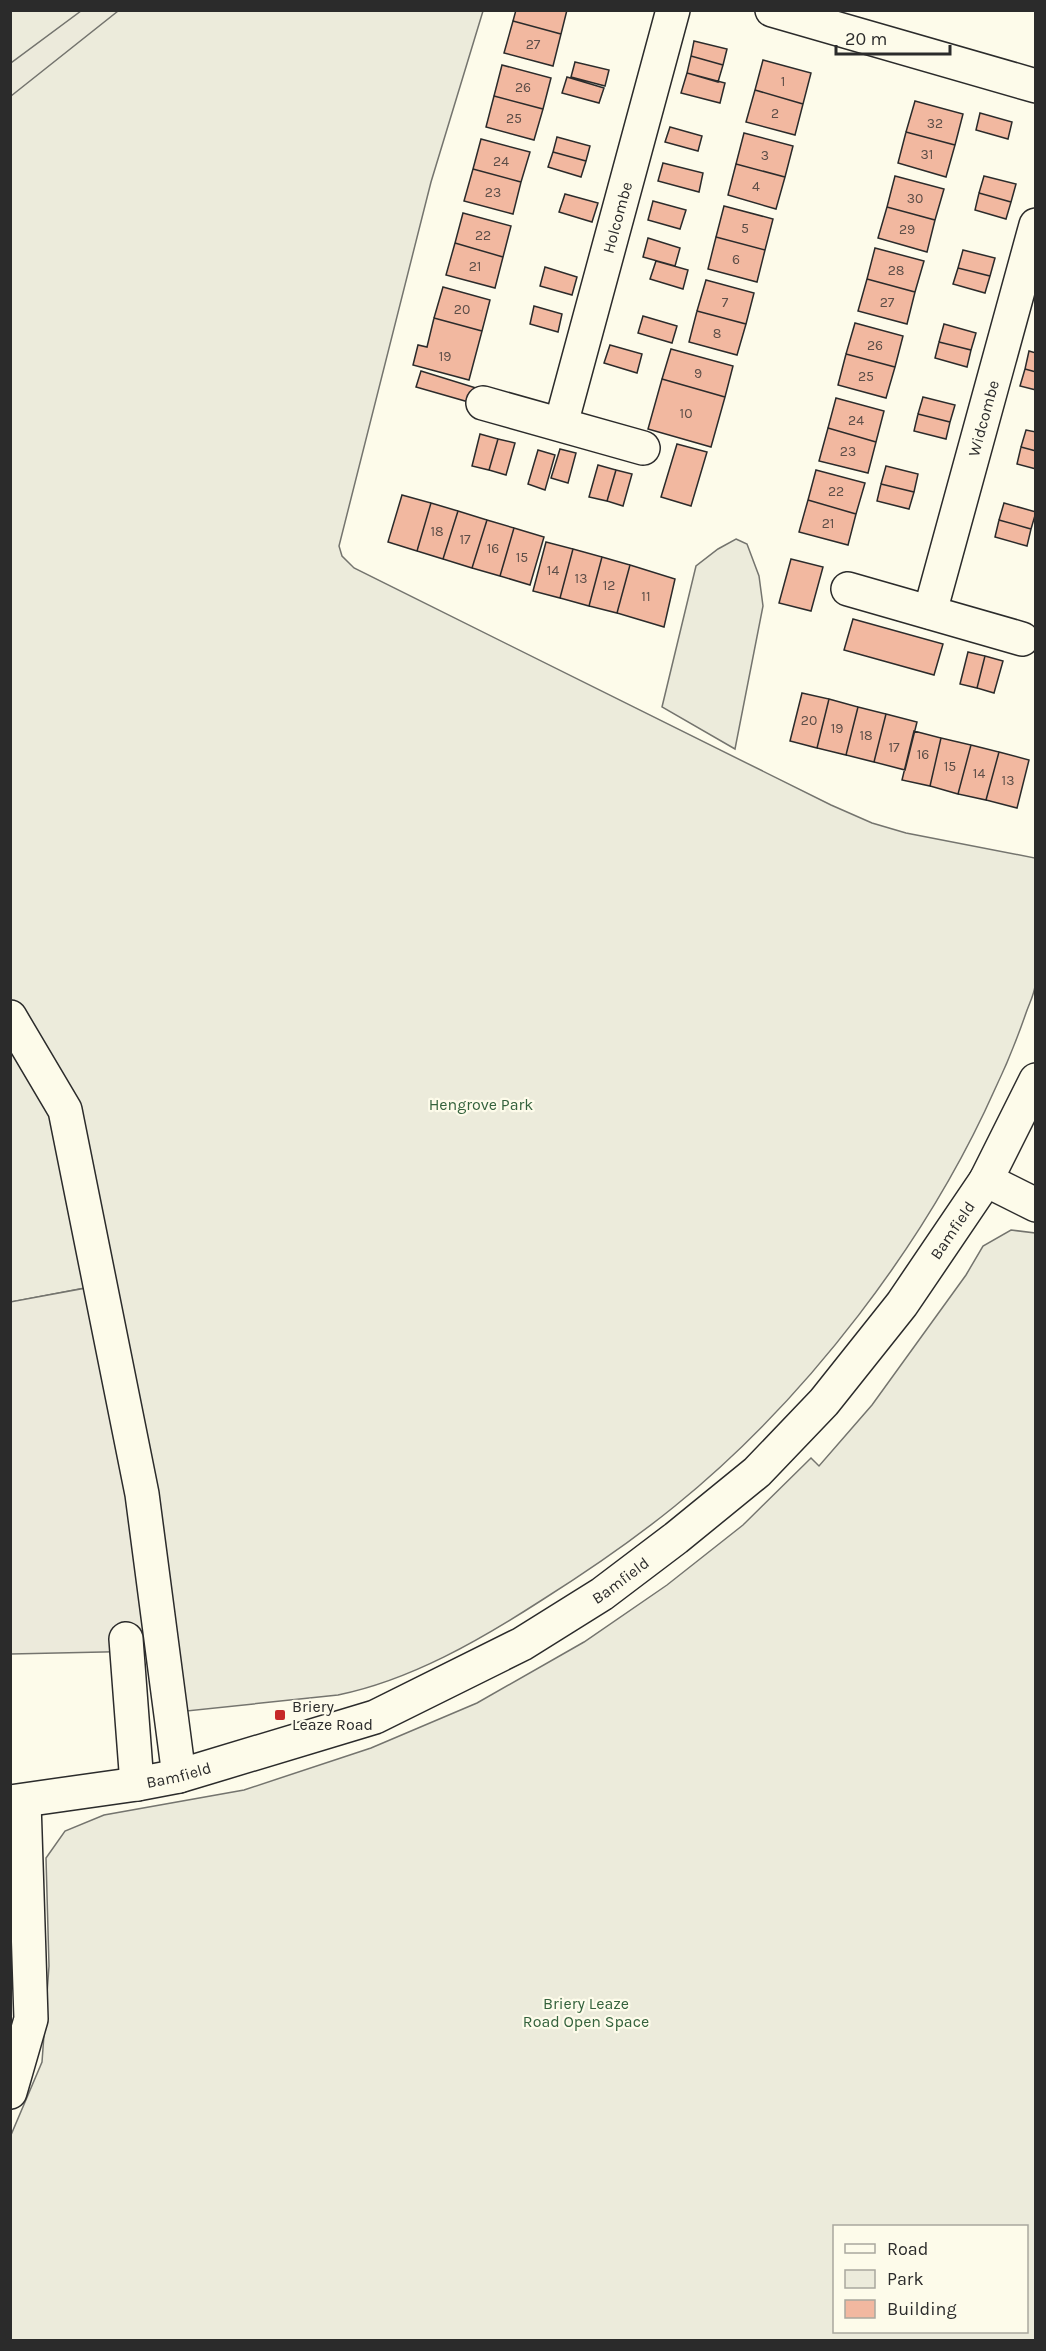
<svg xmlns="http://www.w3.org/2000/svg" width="1046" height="2351" viewBox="0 0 1046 2351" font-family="Karla,sans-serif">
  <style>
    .green { fill: #ecebdb; stroke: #74746e; stroke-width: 1.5; fill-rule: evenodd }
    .parking { fill: #eceadb; stroke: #74746e; stroke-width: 1.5 }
    .building { fill: #f2b8a0; stroke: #2b2b2b; stroke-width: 1.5 }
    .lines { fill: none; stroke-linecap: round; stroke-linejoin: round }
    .minor-casing { stroke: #2b2b2b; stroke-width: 36 }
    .minor { stroke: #fdfbea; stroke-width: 33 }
    .poi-dot { fill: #c62828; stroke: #fdfbea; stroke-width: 2 }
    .labels { text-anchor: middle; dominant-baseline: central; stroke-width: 4.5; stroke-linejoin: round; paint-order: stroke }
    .number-label { font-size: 14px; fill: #5d4e48 }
    .street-label { font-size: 16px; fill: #2b2b2b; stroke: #fdfbea }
    .park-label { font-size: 16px; fill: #34623c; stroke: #fdfbea }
    .poi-label { font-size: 16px; fill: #2b2b2b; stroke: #fdfbea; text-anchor: start }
  </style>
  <rect width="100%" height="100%" fill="#fdfbea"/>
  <path class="green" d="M 11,11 L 483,11 L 431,182 L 339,546 L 342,556 L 354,568 L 831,805 L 872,823 L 906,833 L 1035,858 C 1035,887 1035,916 1035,945 C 1035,958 1038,973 1035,986 C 1034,995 1029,1004 1026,1013 C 1017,1039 1007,1064 995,1089 C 927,1242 806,1400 675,1506 C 633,1540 588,1571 542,1600 C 480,1640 411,1680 338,1695 L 158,1714 L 96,1286 L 11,1302 Z
    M 736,539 L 747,544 L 759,576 L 763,606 L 735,749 L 662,707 L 696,566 L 718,549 Z
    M 1011,1230 L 1035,1233 L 1035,2340 L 11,2340 L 11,2135 L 42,2062 L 49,1966 L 46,1858 L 65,1831 L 104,1815 L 244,1790 L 371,1748 L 477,1703 L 584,1642 L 667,1585 L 743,1525 L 811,1458 L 819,1466 L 872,1405 L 966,1275 L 983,1246 ZM 834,2226 L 1026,2226 L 1026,2332 L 834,2332 Z"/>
  <path class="parking" d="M 81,11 L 118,11 L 11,96 L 11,63 Z
    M 97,1286 L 149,1651 L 11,1654 L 10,1302 Z"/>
  <path class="building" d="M 516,10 L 567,10 L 561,34 L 513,21 Z
    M 513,21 L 561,34 L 553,66 L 504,53 Z
    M 694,41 L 727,49 L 723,65 L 691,56 Z
    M 691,56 L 723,65 L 718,82 L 687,73 Z
    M 763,60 L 811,73 L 803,104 L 755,90 Z
    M 575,62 L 609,70 L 605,86 L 571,77 Z
    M 502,65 L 551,78 L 543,109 L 494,96 Z
    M 687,73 L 725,83 L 720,103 L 681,93 Z
    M 567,77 L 604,88 L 599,103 L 562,93 Z
    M 755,90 L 803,104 L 795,135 L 746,122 Z
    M 494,96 L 543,109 L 534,140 L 486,127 Z
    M 915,101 L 963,114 L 955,145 L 906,132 Z
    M 980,113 L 1012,122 L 1008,139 L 976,130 Z
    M 670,127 L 702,136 L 698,151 L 665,142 Z
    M 906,132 L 955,145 L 946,177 L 898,163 Z
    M 744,133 L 793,146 L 785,177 L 736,164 Z
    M 557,137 L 590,146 L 586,161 L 553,152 Z
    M 481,139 L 530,152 L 521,182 L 473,169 Z
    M 553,152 L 586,161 L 581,177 L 548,167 Z
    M 663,163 L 703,173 L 699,192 L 658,181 Z
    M 736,164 L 785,177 L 776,209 L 728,195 Z
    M 473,169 L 521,182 L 513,214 L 464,201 Z
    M 895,176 L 944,189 L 935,220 L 887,207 Z
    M 984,176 L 1016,184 L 1011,202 L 979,193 Z
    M 979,193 L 1011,202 L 1006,219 L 975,210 Z
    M 565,194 L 598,203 L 592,222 L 559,212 Z
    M 653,201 L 686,210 L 680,229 L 648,220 Z
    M 724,206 L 773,219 L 765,250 L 716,237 Z
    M 887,207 L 935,220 L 927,252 L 878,238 Z
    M 463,213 L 511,226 L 503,257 L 455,243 Z
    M 716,237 L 765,250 L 757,282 L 708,269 Z
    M 648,238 L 680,248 L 675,266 L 643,257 Z
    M 455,243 L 503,257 L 495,288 L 446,275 Z
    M 875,248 L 924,261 L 915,292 L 867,279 Z
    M 963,250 L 995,258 L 990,276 L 958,268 Z
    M 656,261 L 688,270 L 683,289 L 650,279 Z
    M 545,267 L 577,277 L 572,295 L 540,286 Z
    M 958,268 L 990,276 L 985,293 L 953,284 Z
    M 867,279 L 915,292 L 907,324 L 858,311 Z
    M 706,280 L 754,293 L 746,324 L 697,311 Z
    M 443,287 L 490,300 L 482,331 L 434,318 Z
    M 534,306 L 562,314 L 558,332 L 530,324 Z
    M 697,311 L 746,324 L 737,355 L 689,342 Z
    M 643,316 L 677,326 L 672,343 L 638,333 Z
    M 434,318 L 482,331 L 469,380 L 413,365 L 418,345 L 427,347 Z
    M 855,323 L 903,336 L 895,367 L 846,354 Z
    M 944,324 L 976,333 L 971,350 L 939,342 Z
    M 939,342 L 971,350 L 967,367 L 935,358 Z
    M 610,345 L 642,354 L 637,373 L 604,363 Z
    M 671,349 L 733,366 L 725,397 L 662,379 Z
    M 1029,351 L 1036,353 L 1036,372 L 1025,369 Z
    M 846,354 L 895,367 L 886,398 L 838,385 Z
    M 1025,369 L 1036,372 L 1036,390 L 1020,386 Z
    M 421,371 L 476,388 L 472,403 L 416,387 Z
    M 662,379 L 725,397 L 711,447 L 648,429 Z
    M 923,397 L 955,405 L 950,422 L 918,414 Z
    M 836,398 L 884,411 L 876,442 L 828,428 Z
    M 918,414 L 950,422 L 946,439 L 914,431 Z
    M 828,428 L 876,442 L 868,473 L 819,461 Z
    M 1026,430 L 1036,432 L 1036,451 L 1021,447 Z
    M 480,434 L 498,439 L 489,470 L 472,466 Z
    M 498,439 L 515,443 L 506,475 L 489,470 Z
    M 677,444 L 707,452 L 691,506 L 661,497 Z
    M 1021,447 L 1036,451 L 1036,469 L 1017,464 Z
    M 560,449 L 576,453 L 568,483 L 551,478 Z
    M 538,450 L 555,455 L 545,490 L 528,484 Z
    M 598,465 L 616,470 L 607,501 L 589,497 Z
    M 886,466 L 918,474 L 914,492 L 881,484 Z
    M 616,470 L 632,474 L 623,506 L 607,501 Z
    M 816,470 L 865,483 L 856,514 L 808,500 Z
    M 881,484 L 914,492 L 909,509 L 877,501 Z
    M 402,495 L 431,503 L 417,551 L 388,542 Z
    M 808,500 L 856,514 L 848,545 L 799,532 Z
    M 431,503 L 458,511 L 443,559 L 417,551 Z
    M 1004,503 L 1036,512 L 1031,529 L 999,520 Z
    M 458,511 L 487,520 L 472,568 L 443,559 Z
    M 487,520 L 514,528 L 500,576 L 472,568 Z
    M 999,520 L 1031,529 L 1027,546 L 995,537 Z
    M 514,528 L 544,537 L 530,585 L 500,576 Z
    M 546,542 L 573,549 L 560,598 L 533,591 Z
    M 573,549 L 602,557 L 589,606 L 560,598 Z
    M 602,557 L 630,565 L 617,613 L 589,606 Z
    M 791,559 L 823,567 L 811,611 L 779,603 Z
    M 630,565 L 675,579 L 664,627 L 617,613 Z
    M 853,619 L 943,644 L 934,675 L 844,650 Z
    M 968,652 L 985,656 L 977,688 L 960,684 Z
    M 985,656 L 1003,661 L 994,693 L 977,688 Z
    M 802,693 L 829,699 L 817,748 L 790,741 Z
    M 829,699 L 858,707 L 846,755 L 817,748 Z
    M 858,707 L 886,714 L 874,762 L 846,755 Z
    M 886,714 L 917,722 L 905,770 L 874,762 Z
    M 914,731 L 941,738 L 930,786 L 902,780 Z
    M 941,738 L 971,745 L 958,794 L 930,786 Z
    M 971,745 L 999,752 L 986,800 L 958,794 Z
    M 999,752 L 1029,760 L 1017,808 L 986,800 Z"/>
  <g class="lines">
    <defs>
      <g id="minor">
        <path d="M 772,10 L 1036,86"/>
        <path d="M 483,403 L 643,448"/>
        <path id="s1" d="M 561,424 L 673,10"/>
        <path d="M 848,589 L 1022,639"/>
        <path id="s2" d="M 930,612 L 1036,225"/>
        <path d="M 10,1017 L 65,1110 L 142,1494 L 179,1776"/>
        <path d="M 986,1180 L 1036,1205"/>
        <path d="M 126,1639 L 137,1784"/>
        <path id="s3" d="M 10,1802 L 137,1784 L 179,1776 L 375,1717 L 522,1644 L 602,1594 L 676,1538 L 757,1472 L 824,1402 L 902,1304 L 986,1180 L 1036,1080"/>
        <path d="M 10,2092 L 31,2019 L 24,1802"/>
      </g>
    </defs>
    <use href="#minor" class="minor-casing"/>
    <use href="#minor" class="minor"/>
  </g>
  <rect class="poi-dot" x="274" y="1709" width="12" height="12" rx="3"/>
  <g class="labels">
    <g class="number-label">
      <text x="533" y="44">27</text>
      <text x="783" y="81">1</text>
      <text x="523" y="87">26</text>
      <text x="775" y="113">2</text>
      <text x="514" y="118">25</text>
      <text x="935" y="123">32</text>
      <text x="927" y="154">31</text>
      <text x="765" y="155">3</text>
      <text x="501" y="161">24</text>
      <text x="756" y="186">4</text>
      <text x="493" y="192">23</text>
      <text x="915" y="198">30</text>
      <text x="745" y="228">5</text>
      <text x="907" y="229">29</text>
      <text x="483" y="235">22</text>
      <text x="736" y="259">6</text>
      <text x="475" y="266">21</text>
      <text x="896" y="270">28</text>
      <text x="725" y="302">7</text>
      <text x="887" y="302">27</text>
      <text x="462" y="309">20</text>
      <text x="717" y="333">8</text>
      <text x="875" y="345">26</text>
      <text x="445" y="356">19</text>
      <text x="698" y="373">9</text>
      <text x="866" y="376">25</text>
      <text x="686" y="413">10</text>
      <text x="856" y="420">24</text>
      <text x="848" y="451">23</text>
      <text x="836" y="491">22</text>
      <text x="828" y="523">21</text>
      <text x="437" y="531">18</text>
      <text x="465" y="539">17</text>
      <text x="493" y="548">16</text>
      <text x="522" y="557">15</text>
      <text x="553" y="570">14</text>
      <text x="581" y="578">13</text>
      <text x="609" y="585">12</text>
      <text x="646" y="596">11</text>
      <text x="809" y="720">20</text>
      <text x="837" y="728">19</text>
      <text x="866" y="735">18</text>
      <text x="894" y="747">17</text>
      <text x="923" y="754">16</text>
      <text x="950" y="766">15</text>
      <text x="979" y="773">14</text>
      <text x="1008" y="780">13</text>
    </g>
    <g class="street-label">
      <text stroke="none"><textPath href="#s1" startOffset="214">Holcombe</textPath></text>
      <text stroke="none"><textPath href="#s2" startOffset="201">Widcombe</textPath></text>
      <text stroke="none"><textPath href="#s3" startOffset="1143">Bamfield</textPath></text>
      <text stroke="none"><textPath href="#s3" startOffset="657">Bamfield</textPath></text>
      <text stroke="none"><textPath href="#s3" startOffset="171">Bamfield</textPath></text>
    </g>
    <g class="park-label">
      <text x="481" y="1104">Hengrove Park</text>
      <text x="586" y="2003">Briery Leaze<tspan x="586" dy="18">Road Open Space</tspan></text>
    </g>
    <g class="poi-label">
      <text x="292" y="1706">Briery<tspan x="292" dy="18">Leaze Road</tspan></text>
    </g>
  </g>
  <rect width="1046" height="2351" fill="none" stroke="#2b2b2b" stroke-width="24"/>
  <rect x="833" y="2225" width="195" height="108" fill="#fdfbea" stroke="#a9a89e" stroke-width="1.5"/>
  <rect x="845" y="2244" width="30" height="9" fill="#fdfbea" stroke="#a9a89e" stroke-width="1.5"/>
  <text x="887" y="2255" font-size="18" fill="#2b2b2b">Road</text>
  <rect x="845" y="2270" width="30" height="18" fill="#ecebdb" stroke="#a9a89e" stroke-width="1.5"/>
  <text x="887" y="2285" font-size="18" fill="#2b2b2b">Park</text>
  <rect x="845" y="2300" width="30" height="18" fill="#f2b8a0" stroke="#a9a89e" stroke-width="1.5"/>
  <text x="887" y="2315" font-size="18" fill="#2b2b2b">Building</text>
  <path d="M836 45v9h114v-9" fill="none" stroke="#2b2b2b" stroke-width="3"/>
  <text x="845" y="45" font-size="18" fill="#2b2b2b" stroke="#fdfbea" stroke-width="4.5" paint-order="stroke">20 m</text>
</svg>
